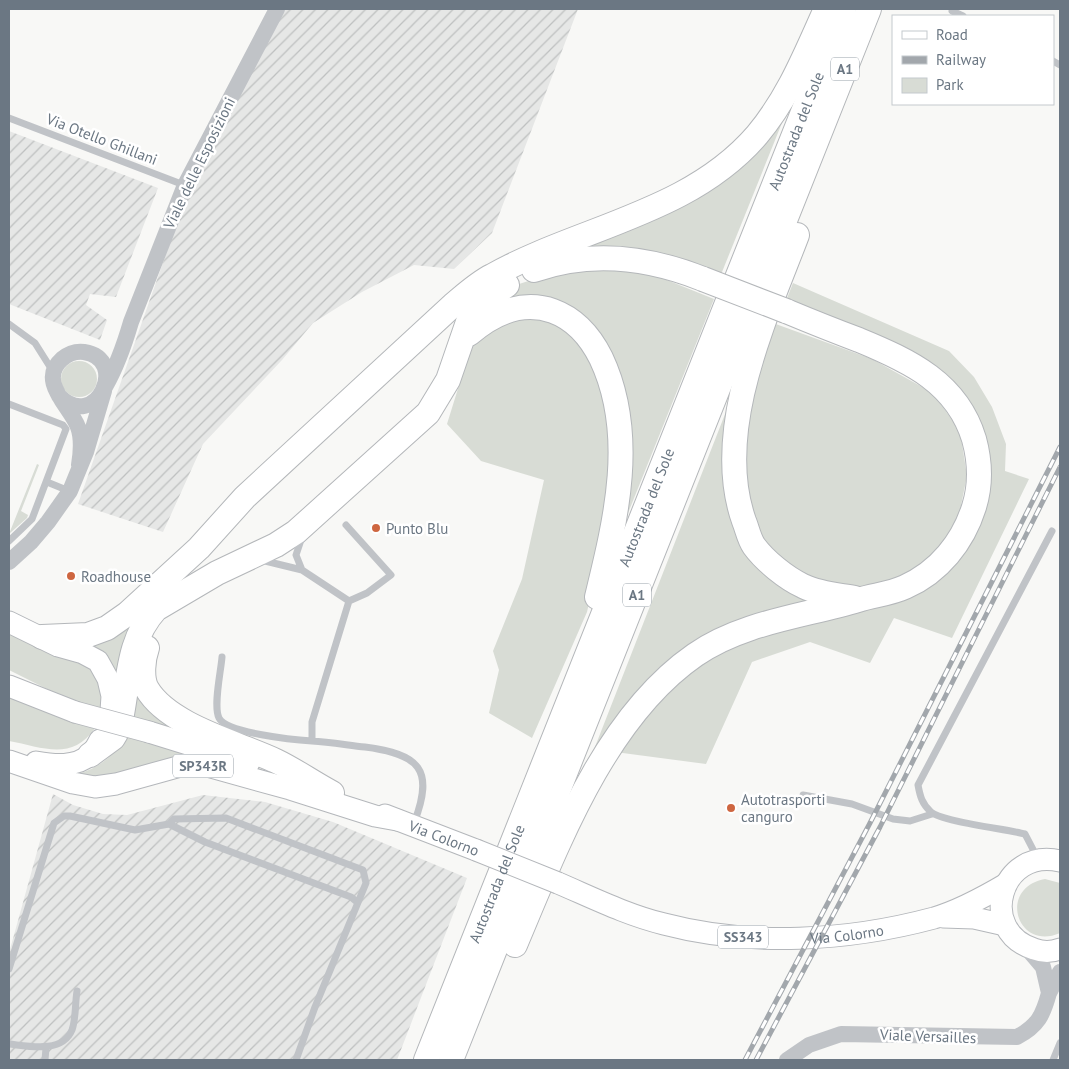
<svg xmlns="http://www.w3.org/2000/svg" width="1069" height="1069" viewBox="0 0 1069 1069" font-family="'PT Sans',sans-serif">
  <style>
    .industrial { fill: url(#industrial-furrows) }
    .green { fill: #d8dcd5 }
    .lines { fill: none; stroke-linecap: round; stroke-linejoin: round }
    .primary-casing { stroke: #b4b7bb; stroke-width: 23 }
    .motorway-casing { stroke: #b4b7ba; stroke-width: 26 }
    .service { stroke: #c0c3c7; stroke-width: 7 }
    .tertiary { stroke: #c0c3c7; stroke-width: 16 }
    .primary { stroke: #fff; stroke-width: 21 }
    .motorway { stroke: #fff; stroke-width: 24 }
    .rail-casing { stroke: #a2a7ac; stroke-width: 5 }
    .rail { stroke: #fff; stroke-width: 3; stroke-dasharray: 9; stroke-linecap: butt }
    .primary-bridge-casing { stroke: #b4b7bb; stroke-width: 23; stroke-linecap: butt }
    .motorway-bridge-casing { stroke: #b4b7ba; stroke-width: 26; stroke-linecap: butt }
    .primary-bridge { stroke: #fff; stroke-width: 21 }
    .motorway-bridge { stroke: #fff; stroke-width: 24 }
    .poi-dot { fill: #ce6640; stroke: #fff; stroke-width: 2 }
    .labels { text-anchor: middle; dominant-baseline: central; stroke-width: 5; stroke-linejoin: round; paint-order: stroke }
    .shield { fill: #fff; stroke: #97a0a8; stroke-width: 1 }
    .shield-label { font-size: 14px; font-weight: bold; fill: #6b7783 }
    .street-label { font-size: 15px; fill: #6b7783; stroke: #fff }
    .poi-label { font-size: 15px; fill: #6b7783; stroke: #fff; text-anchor: start }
  </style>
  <defs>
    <pattern id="industrial-furrows" width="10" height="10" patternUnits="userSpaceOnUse" patternTransform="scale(1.25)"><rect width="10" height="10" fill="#e6e7e6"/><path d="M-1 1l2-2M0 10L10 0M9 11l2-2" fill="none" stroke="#bec0c0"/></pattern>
  </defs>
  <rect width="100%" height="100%" fill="#f8f8f6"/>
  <path class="industrial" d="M 284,9 L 578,9 L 492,233 L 454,269 L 414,265 L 362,292 L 313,323 L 282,360 L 203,444 L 163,532 L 78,504 L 185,200 Z
    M 9,131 L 158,188 L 116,297 L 90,294 L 86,305 L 107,320 L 100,340 L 9,304 Z
    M 53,794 L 73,805 L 103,814 L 127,815 L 203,795 L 265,802 L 333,822 L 467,878 L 397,1060 L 9,1060 L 9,953 Z"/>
  <path class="green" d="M 790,103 L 718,282 L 668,263 L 534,262 L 637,222 Z
    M 600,266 L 657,276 L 714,299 L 612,553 L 625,491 L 593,338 L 497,304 L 516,285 L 550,274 Z
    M 793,283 L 949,351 L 974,377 L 992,407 L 1006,444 L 1005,471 L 1029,479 L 952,638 L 894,618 L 870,663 L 810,642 L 752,662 L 706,764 L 615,752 L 691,664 L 747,634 L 921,585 L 983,473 L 946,382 L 784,306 Z
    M 513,316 L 542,316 L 571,331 L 593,362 L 608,403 L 614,455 L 609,514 L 587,612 L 532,738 L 489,713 L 499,670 L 493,651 L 522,579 L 544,480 L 481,461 L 447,424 L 474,337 Z
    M 773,323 L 872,359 L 933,393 L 960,431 L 967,476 L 959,515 L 940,548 L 913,574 L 876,589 L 834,589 L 790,574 L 754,533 L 740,463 L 750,390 Z
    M61 379a18 18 0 1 1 36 0a18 18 0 1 1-36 0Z
    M 736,386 L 737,529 L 824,601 L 716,634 L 577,793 Z
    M 37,464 L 39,465 L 21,511 L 28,515 L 27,518 L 9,534 Z
    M 127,628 L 129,628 L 118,680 L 87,645 Z
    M 9,633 L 75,657 L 101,675 L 102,708 L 77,704 L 9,670 Z
    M 139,674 L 226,744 L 129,716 Z
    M 9,696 L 95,728 C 72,762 42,747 9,741 Z
    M 124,735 L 217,761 L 109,779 L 78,774 C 101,767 114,756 124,735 Z
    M 1045,879 L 1060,883 L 1060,933 C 1017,952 997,888 1045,879 Z"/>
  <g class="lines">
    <defs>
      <g id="primary">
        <path d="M 9,622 L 58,646 L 83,653 L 98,661 L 108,679 L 112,696 L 111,711"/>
        <path d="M 9,686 L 75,712"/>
        <path d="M 149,732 L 249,763"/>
        <path d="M 9,761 L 73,783 L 95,787 L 116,784 L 181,766 L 207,766 L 290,789 L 375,816 L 397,820"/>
        <path d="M 36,762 C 53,765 76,768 91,754 C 95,750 97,745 100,740"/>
        <path d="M 385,815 L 476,850"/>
        <path d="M 1060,861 C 1000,847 977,931 1034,949 C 1042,952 1052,952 1060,949"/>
        <path id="s1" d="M 558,883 C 593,898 627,915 664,924 C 751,947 848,941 934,918 C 958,911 984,897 1006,884"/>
        <path d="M 943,917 L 974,918 L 1005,925"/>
      </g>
      <g id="motorway">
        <path d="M 797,235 C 765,319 712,431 744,521 C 747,528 749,539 754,546 C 765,561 786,578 803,586 C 819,594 838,595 855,598"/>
        <path d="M 534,270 C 591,250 648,257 703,279"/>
        <path d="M 469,334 C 492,314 522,300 553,311 C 575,319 591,338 601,358 C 637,434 616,519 597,597"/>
        <path d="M 42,637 L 88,635 L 107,628 L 127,614 L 199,548 L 245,497 L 453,305 C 465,295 478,283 492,276 C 579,227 689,214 757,135 C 789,97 806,53 826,9"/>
        <path d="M 147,648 C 143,659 141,678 147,689 C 169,726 238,743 276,761 C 295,770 313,783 332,793"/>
        <path d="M 122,714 C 129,676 129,638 156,609 L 217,573 L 276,545 L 296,532 L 428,413 L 448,380 L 468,322 L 485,301 L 507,285"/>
        <path d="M 90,755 L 113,738 L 116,733"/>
        <path d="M 515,945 C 557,846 604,718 695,655 C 742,622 805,616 858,600 C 874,595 890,594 905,587 C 939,572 963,542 974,507 C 981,485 980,461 974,439 C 957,383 910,361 859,340 C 835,331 810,321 786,311"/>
        <path id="s2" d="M 426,1060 L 844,9"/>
        <path d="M 451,1060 L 869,9"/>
      </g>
    </defs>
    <use href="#primary" class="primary-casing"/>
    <use href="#motorway" class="motorway-casing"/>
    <path class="service" d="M 952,11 L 963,16
      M 1053,61 L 1060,65
      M 9,118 L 184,185
      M 9,324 L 35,343 L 52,370
      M 9,404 L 63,425 L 66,429 L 32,519 L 9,541
      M 47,482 L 69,491
      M 346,525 L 391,575 L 367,593 L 349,601 L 312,722 L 312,741 C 329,742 347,745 365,747 C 419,754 435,769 414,823
      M 261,560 L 302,570 L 349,601
      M 302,570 L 296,555 L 302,537
      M 222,657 C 221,671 213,706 219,718 C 226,733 295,740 312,741
      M 803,795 L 852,804 L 893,819 L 910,821 L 932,814
      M 1038,859 L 1025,834 C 1006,829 942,822 931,812 C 922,804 920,796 918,785 L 1052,531
      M 9,969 L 54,823 L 64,816 L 70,816 L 135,830 L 169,824
      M 9,1044 C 28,1046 62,1054 72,1030 C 76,1019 75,1003 77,991
      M 45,1060 L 46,1048
      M 296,1060 L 315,1007 L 366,883 L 363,870 L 226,818 L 174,819 L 169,824 L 205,842 L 351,897 L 357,902
      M 1053,1060 L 1060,1043"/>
    <path class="tertiary" d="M 105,387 C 117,366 124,346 131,322 L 185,185 L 277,9
      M 59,396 C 96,433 130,359 84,352 C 76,351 68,354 62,359 C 37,381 70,406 78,427 C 82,438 81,453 79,465
      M 9,562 L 31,542 L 48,522 L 70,491 L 86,452 L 104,391
      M 1026,947 L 1043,967 L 1049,993 L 1060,972
      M 787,1060 L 809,1045 L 841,1034 L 1017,1037 C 1038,1026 1043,1015 1049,993"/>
    <use href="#primary" class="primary"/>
    <use href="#motorway" class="motorway"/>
    <defs>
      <path id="rail" d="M 745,1060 L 870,823 L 1060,447
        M 756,1060 L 880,827 L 1060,467"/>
    </defs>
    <use href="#rail" class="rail-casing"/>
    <use href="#rail" class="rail"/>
    <defs>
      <path id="primary-bridge" d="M 75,712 L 149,732
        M 476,850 L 558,883"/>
      <path id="motorway-bridge" d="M 703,279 L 786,311"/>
    </defs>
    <use href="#primary-bridge" class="primary-bridge-casing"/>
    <use href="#motorway-bridge" class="motorway-bridge-casing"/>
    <use href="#primary-bridge" class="primary-bridge"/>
    <use href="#motorway-bridge" class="motorway-bridge"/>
  </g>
  <g class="poi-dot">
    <circle cx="376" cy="528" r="5"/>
    <circle cx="71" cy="576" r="5"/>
    <circle cx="731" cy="808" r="5"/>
  </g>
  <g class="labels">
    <g class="shield">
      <rect x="831" y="57.5" width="28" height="23" rx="4"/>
      <rect x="623" y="583.5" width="28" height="23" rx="4"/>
      <rect x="173" y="754.5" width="60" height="23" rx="4"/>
      <rect x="718" y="925.5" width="50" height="23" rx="4"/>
    </g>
    <g class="shield-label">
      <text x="845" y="69">A1</text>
      <text x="637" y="595">A1</text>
      <text x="203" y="766">SP343R</text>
      <text x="743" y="937">SS343</text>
    </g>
    <g class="street-label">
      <text stroke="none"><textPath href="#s2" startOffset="1000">Autostrada del Sole</textPath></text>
      <text transform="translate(102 139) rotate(21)">Via Otello Ghillani</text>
      <text transform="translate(199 163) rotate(-64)">Viale delle Esposizioni</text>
      <text stroke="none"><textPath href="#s2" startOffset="595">Autostrada del Sole</textPath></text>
      <text transform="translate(444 838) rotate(21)">Via Colorno</text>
      <text stroke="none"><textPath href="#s2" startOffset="190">Autostrada del Sole</textPath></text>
      <text stroke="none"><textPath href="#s1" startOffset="298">Via Colorno</textPath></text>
      <text transform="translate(928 1036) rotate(2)">Viale Versailles</text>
    </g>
    <g class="poi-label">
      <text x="386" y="528">Punto Blu</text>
      <text x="81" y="576">Roadhouse</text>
      <text x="741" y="799">Autotrasporti<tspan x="741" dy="17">canguro</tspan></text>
    </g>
  </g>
  <rect width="1069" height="1069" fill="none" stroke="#6b7783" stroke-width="20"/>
  <rect x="892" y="15" width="162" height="90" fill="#ffffff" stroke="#c4c9cd"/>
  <rect x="902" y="31" width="25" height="8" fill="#ffffff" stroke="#c4c9cd"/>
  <text x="936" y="40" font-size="15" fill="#6b7783">Road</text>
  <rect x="902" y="56" width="25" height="8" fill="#a2a7ac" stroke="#c4c9cd"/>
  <text x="936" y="65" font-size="15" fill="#6b7783">Railway</text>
  <rect x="902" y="78" width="25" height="15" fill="#d8dcd5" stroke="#c4c9cd"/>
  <text x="936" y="90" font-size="15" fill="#6b7783">Park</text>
</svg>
